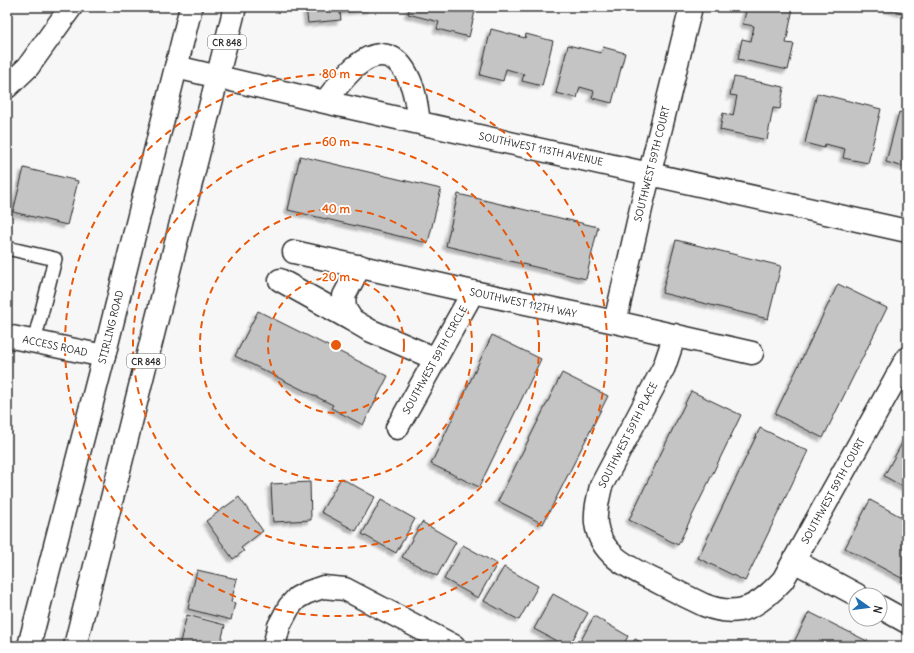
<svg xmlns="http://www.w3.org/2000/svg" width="914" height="653" viewBox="0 0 914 653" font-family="Delius,sans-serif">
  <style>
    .building { fill: #c4c4c4; stroke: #2b2b2b; filter: url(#shadow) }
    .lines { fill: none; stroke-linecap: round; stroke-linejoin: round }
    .lane-casing { stroke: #2b2b2b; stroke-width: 16 }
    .street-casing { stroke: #2b2b2b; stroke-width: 25 }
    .primary-casing { stroke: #2b2b2b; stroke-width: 25 }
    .lane { stroke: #fff; stroke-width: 13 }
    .street { stroke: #fff; stroke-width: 22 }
    .primary { stroke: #fff; stroke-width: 22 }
    .ring { fill: none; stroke: #e8590c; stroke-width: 2; stroke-dasharray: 7 5 }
    .labels { text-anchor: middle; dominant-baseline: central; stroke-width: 3.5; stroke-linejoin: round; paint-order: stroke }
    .shield { fill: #fff; stroke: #6b6b6b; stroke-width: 1 }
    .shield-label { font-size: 9px; font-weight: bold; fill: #2b2b2b }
    .street-label { font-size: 10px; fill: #2b2b2b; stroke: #fff }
    .centre { fill: #e8590c; stroke: #fff; stroke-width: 2 }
    .ring-label { font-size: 12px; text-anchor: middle; font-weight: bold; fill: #e8590c; stroke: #fff; stroke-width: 3.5; stroke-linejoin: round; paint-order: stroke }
  </style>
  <defs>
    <filter id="shadow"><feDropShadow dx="-3.5" dy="3.5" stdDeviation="1" flood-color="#0004"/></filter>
  </defs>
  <rect width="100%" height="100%" fill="#f7f7f7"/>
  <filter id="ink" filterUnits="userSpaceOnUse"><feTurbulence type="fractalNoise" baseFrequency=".025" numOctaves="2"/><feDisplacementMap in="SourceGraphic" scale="8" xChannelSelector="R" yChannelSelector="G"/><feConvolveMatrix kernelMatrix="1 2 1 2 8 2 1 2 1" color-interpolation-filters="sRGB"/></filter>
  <g filter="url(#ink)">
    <path class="building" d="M 306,7 L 371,7 L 371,9 L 340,12 L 341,20 L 308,23 Z
      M 410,7 L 476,7 L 469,37 L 437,29 L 439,22 L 408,14 Z
      M 747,7 L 788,7 L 793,8 L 786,43 L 794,44 L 788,70 L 738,59 L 742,39 L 751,41 L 754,26 L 743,24 Z
      M 882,7 L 905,7 L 903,13 Z
      M 491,29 L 525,38 L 526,34 L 553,41 L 542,86 L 522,81 L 524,74 L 506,69 L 503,81 L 480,75 Z
      M 568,45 L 601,53 L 603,47 L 625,53 L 612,103 L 592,98 L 594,91 L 580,87 L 577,98 L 556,93 Z
      M 734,77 L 784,87 L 780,109 L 773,108 L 767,140 L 720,130 L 723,113 L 733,116 L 737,96 L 730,95 Z
      M 817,93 L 881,109 L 868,163 L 843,158 L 845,149 L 825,144 L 824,148 L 805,143 Z
      M 899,112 L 907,114 L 907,160 L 906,160 L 904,167 L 886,162 Z
      M 300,156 L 441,189 L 428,243 L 288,210 Z
      M 24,168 L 78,181 L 67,225 L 13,212 Z
      M 458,194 L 598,227 L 586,279 L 446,246 Z
      M 676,240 L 781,266 L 768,319 L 662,293 Z
      M 838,284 L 887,308 L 823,438 L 775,414 Z
      M 258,311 L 388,376 L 363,425 L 331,408 L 333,405 L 235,356 Z
      M 492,335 L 541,359 L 479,487 L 431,464 Z
      M 562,373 L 608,396 L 543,524 L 498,501 Z
      M 691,391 L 741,415 L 678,545 L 629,520 Z
      M 760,428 L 808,451 L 745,581 L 698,558 Z
      M 907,434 L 907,489 L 884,476 Z
      M 341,478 L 375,497 L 356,531 L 321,512 Z
      M 310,482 L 311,520 L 273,522 L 271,484 Z
      M 239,497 L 263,531 L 241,548 L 244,551 L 233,559 L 206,521 Z
      M 381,500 L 415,519 L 396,553 L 362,534 Z
      M 870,500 L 907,520 L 907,581 L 845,548 Z
      M 422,522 L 456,542 L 437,576 L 402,557 Z
      M 463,545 L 497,564 L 478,598 L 444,579 Z
      M 504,567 L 538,586 L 519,620 L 484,601 Z
      M 197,570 L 237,579 L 231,602 L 235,603 L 231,620 L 188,609 Z
      M 553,594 L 588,613 L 569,646 L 566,646 L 534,629 Z
      M 809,612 L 877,646 L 792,646 Z
      M 187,615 L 225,625 L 220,646 L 179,646 Z
      M 594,616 L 628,636 L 623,646 L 578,646 Z
      M 635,639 L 649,646 L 631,646 Z"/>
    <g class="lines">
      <defs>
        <path id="lane" d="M 7,248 L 55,259 L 34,342"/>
        <path id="street" d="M 176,67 L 325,102 L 907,231
          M 7,87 L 28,67 L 71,7
          M 325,102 C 334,90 344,77 355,67 C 382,44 401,56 412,86 C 416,97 417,110 419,122
          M 294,252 L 473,292 L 615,322 L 752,353
          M 360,266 L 344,296 L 345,309 L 352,320 L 369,330 L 436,359
          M 280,280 L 352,320
          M 615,322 L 643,200 L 691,7
          M 675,335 L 664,367 L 601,486 C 598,499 595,510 596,523 C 600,556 632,569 658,582 C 673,590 689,598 704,605 C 740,619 759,606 783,580 L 907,358
          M 7,336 L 104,356
          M 397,428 L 473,292
          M 794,561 L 857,595
          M 880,607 L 907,622
          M 274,646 L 279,626 L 289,607 L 297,598 L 306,593 L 323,587 L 345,589 L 454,646"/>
        <path id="primary" d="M 29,646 L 104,356 L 191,7
          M 75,646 L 235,7"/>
      </defs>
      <use href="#lane" class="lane-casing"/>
      <use href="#street" class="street-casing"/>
      <use href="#primary" class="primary-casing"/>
      <use href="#lane" class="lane"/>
      <use href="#street" class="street"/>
      <use href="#primary" class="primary"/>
    </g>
  </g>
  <g class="ring">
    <circle cx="336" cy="345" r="68"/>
    <circle cx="336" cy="345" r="136"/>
    <circle cx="336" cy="345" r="203"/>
    <circle cx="336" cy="345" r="271"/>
  </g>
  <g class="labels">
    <g class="shield">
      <rect x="208" y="35" width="38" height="14" rx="3"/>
      <rect x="127" y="354" width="38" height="14" rx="3"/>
    </g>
    <g class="shield-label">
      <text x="227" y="42">CR 848</text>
      <text x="146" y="361">CR 848</text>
    </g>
    <g class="street-label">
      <text transform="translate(541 149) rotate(12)">SOUTHWEST 113TH AVENUE</text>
      <text transform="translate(652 164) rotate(-76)">SOUTHWEST 59TH COURT</text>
      <text transform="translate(523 303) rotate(12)">SOUTHWEST 112TH WAY</text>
      <text transform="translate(111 327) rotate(-76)">STIRLING ROAD</text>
      <text transform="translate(55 346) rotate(12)">ACCESS ROAD</text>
      <text transform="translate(435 360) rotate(-61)">SOUTHWEST 59TH CIRCLE</text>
      <text transform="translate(628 435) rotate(-63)">SOUTHWEST 59TH PLACE</text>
      <text transform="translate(833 491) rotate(-61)">SOUTHWEST 59TH COURT</text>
    </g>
  </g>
  <circle cx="336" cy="345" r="6" class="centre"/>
  <g class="ring-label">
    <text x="336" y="78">80 m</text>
    <text x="336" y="146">60 m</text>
    <text x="336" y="213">40 m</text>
    <text x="336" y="281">20 m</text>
  </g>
  <rect width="914" height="653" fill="none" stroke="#fff" stroke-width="24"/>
  <rect x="12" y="12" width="890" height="629" fill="none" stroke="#2b2b2b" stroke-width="1.5" filter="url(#ink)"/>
  <g transform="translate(868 607) rotate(104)"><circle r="19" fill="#ffffff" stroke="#aaaaaa"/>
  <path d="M0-3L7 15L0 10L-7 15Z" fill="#1f6fb2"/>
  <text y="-6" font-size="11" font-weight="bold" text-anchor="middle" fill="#2b2b2b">N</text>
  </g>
</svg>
